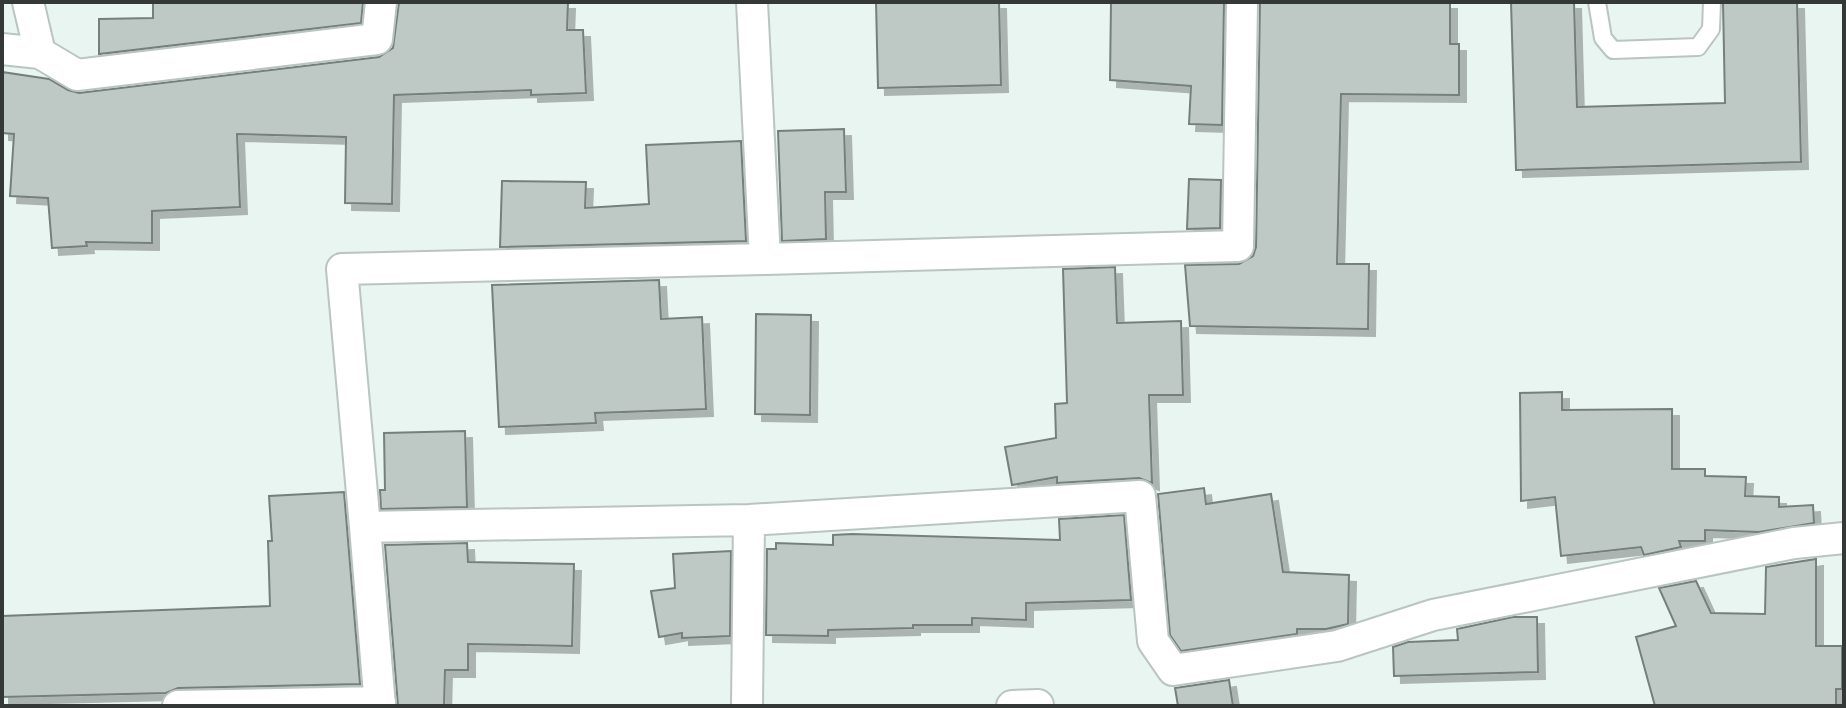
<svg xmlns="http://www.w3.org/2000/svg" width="1846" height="708" viewBox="0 0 1846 708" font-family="Inter,sans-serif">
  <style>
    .building { fill: #bec9c5; stroke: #75807c; stroke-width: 2; filter: url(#shadow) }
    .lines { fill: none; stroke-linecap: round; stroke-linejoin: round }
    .lane-casing { stroke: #bac5c0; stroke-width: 20 }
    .street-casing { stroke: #bac5c0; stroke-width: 34 }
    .lane { stroke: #fff; stroke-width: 16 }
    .street { stroke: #fff; stroke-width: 30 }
  </style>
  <defs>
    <filter id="shadow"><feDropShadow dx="7" dy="7" stdDeviation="0" flood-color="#0004"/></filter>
  </defs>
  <rect width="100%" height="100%" fill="#e9f5f1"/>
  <path class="building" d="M 153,2 L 363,2 L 361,23 L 99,54 L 99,19 L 153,18 Z
    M 399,2 L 568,2 L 567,30 L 583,30 L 586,93 L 531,95 L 531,90 L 394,95 L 392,204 L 345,203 L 346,137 L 237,134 L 240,207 L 152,211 L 152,243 L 86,242 L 87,246 L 52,248 L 48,198 L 10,196 L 14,134 L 2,133 L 2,72 L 49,79 L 68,90 L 79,93 L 379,57 L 393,48 Z
    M 876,2 L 999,2 L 1001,85 L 878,88 Z
    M 1111,2 L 1224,2 L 1222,125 L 1189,124 L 1191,86 L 1110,80 Z
    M 1260,2 L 1450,2 L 1450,44 L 1459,44 L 1459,95 L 1341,94 L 1337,264 L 1369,264 L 1368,329 L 1190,326 L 1185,265 L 1239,264 L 1253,256 L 1256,247 Z
    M 1511,2 L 1574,2 L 1577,107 L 1725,103 L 1723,2 L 1797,2 L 1801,162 L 1516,170 Z
    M 844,129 L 846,192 L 825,192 L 826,239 L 782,241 L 778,131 Z
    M 741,141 L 746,241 L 500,247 L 502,181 L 586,182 L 585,208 L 649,204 L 646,145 Z
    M 1189,179 L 1221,180 L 1220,228 L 1187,229 Z
    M 1115,267 L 1117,323 L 1181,321 L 1183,395 L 1149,395 L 1152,483 L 1139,478 L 1057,483 L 1057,477 L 1012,485 L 1005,447 L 1056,438 L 1055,404 L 1067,403 L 1063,269 Z
    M 659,280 L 661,319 L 702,317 L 706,409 L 595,413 L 596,423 L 499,427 L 492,285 Z
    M 756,314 L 811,315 L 810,415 L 755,414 Z
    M 1562,392 L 1562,410 L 1672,409 L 1672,469 L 1705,469 L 1705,476 L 1746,477 L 1745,496 L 1779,497 L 1779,507 L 1813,505 L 1814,523 L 1759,532 L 1705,530 L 1705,541 L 1679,541 L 1681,547 L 1644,555 L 1641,547 L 1561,556 L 1555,497 L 1521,501 L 1520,393 Z
    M 465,431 L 467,507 L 381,509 L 380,490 L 385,490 L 384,433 Z
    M 1204,488 L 1206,504 L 1271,494 L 1283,572 L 1349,575 L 1348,624 L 1326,629 L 1297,629 L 1297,634 L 1181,651 L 1170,635 L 1158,494 Z
    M 344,492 L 360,684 L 178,688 L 166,693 L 2,697 L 2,616 L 270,606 L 268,541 L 272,541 L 269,496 Z
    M 1124,515 L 1131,600 L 1026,603 L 1026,620 L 972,618 L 972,625 L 913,625 L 913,628 L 828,630 L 828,636 L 766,635 L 767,549 L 776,549 L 776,543 L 833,545 L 833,535 L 852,534 L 1060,540 L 1059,519 Z
    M 467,543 L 468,562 L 574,564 L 572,646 L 468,644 L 468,670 L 445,670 L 444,706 L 398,706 L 385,545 Z
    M 731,551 L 730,636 L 682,638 L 682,633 L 659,637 L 651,591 L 675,588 L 673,554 Z
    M 1816,559 L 1816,646 L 1842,646 L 1842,689 L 1836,689 L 1836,706 L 1655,706 L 1636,637 L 1676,626 L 1659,588 L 1696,581 L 1711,613 L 1765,614 L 1766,567 Z
    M 1513,617 L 1537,617 L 1538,672 L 1394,676 L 1393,647 L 1408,642 L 1458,640 L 1457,629 Z
    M 1229,680 L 1233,706 L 1178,706 L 1175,688 Z"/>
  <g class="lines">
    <defs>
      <path id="lane" d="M 1597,2 L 1603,38 L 1613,50 L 1698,47 L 1711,29 L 1712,2"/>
      <path id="street" d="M 28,2 L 40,53
        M 2,49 L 40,53 L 77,75 L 377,39 L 381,2
        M 765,259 L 1238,246 L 1242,2
        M 365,527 L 342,269 L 765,259 L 752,2
        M 178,706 L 380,702
        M 380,706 L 365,527 L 749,520 L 1140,496 L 1153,641 L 1173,670 L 1337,646 L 1433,615 L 1794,543 L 1844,538
        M 747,706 L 749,520
        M 1012,706 L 1038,705"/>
    </defs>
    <use href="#lane" class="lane-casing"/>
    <use href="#street" class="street-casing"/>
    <use href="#lane" class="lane"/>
    <use href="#street" class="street"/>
  </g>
  <rect width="1846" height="708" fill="none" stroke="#343937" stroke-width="8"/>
</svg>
